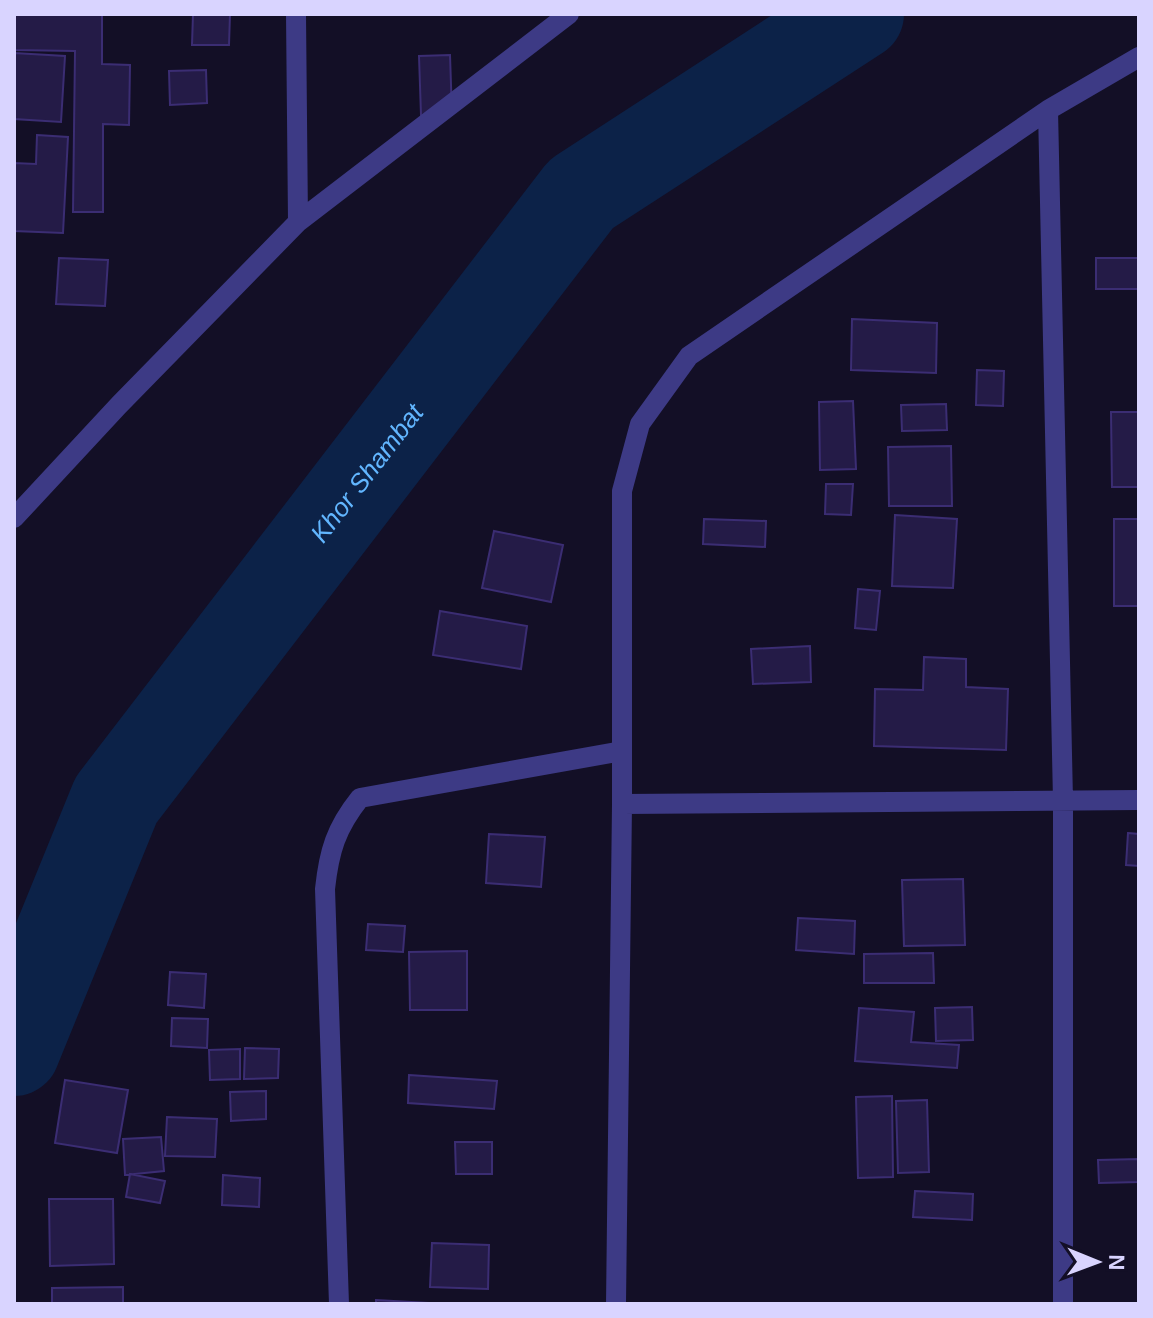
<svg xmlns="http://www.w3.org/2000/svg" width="1153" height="1318" viewBox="0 0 1153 1318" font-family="Helvetica,sans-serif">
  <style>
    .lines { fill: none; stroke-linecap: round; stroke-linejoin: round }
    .river { stroke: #0c2248; stroke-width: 92 }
    .building { fill: #241b47; stroke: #3b2d73; stroke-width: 2 }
    .minor { stroke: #3d3a85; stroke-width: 20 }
    .labels { text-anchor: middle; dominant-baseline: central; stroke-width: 6; stroke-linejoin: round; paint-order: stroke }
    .water-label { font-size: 26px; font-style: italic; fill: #62b6ff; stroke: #130f26 }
  </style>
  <rect width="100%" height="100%" fill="#130f26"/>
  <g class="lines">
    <path class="river" id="s1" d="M 14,1050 L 116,800 L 581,194 L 858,14"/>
  </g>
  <path class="building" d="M 14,14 L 102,14 L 102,64 L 130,65 L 129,125 L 103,124 L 103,212 L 73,212 L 75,51 L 14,50 Z
    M 193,14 L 230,14 L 229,45 L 192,45 Z
    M 14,53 L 65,56 L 61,122 L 14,119 Z
    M 450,55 L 452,115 L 421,115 L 419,56 Z
    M 206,70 L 207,103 L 170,105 L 169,71 Z
    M 37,135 L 68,137 L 63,233 L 14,231 L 14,163 L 36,164 Z
    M 59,258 L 108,260 L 105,306 L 56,304 Z
    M 1096,258 L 1139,258 L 1139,289 L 1096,289 Z
    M 852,319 L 937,323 L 936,373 L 851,370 Z
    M 977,370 L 1004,371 L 1003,406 L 976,405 Z
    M 853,401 L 856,469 L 820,470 L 819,402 Z
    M 946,404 L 947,430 L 902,431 L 901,405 Z
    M 1111,412 L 1139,412 L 1139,487 L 1112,487 Z
    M 951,446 L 952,506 L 889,506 L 888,447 Z
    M 826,484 L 853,484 L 851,515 L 825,514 Z
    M 895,515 L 957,519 L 953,588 L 892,586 Z
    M 704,519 L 766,521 L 765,547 L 703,544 Z
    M 1114,519 L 1139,519 L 1139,606 L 1114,606 Z
    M 494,531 L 563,545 L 551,602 L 482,588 Z
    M 858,589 L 880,591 L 876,630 L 855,628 Z
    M 440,611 L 527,626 L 521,669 L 433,655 Z
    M 810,646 L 811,682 L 753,684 L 751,649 Z
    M 924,657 L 966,659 L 966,687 L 1008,689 L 1006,750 L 874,746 L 875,689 L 923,690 Z
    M 1128,833 L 1139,834 L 1139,866 L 1126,865 Z
    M 489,834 L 545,837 L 541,887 L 486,883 Z
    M 963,879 L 965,945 L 904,946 L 902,880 Z
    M 798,918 L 855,921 L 854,954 L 796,950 Z
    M 368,924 L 405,926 L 403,952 L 366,950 Z
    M 467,951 L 467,1010 L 410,1010 L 409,952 Z
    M 933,953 L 934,983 L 864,983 L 864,954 Z
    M 170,972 L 206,974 L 204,1008 L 168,1005 Z
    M 972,1007 L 973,1040 L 936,1041 L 935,1008 Z
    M 859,1008 L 914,1012 L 911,1042 L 959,1045 L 957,1068 L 855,1061 Z
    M 172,1018 L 208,1019 L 207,1048 L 171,1046 Z
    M 245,1048 L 279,1049 L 278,1078 L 244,1079 Z
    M 240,1049 L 240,1079 L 210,1080 L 209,1050 Z
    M 409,1075 L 497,1081 L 494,1109 L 408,1103 Z
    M 65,1080 L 128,1090 L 117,1153 L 55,1143 Z
    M 266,1091 L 266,1119 L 231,1121 L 230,1092 Z
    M 892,1096 L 893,1177 L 858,1178 L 856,1097 Z
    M 927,1100 L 929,1172 L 898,1173 L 896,1101 Z
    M 167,1117 L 217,1119 L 215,1157 L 165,1156 Z
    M 161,1137 L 164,1171 L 125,1175 L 123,1139 Z
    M 455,1142 L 492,1142 L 492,1174 L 456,1174 Z
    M 1139,1159 L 1139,1182 L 1099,1183 L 1098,1160 Z
    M 130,1174 L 165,1181 L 160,1203 L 126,1197 Z
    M 223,1175 L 260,1178 L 259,1207 L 222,1205 Z
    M 915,1191 L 973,1194 L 972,1220 L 913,1217 Z
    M 49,1199 L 113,1199 L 114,1264 L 50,1266 Z
    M 432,1243 L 489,1245 L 488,1289 L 430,1287 Z
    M 123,1287 L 123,1304 L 52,1304 L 52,1288 Z
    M 376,1300 L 447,1304 L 376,1304 Z"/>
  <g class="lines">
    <path class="minor" d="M 296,14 L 298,222
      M 1048,110 L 1063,800 L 1063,1304
      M 14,518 L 119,405 L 298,222 L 569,14
      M 622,804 L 1139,800
      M 339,1304 L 325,889 C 329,851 336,828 360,798 L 622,751
      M 616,1304 L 622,804 L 622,491 L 640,424 L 689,356 L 1048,110 L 1139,57"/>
  </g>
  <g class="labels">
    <g class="water-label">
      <text stroke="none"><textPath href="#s1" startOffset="682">Khor Shambat</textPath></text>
    </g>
  </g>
  <rect width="1153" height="1318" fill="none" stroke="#d9d4ff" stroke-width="32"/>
  <g transform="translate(1097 1262) rotate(91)" stroke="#130f26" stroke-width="6" paint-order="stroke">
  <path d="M0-6L14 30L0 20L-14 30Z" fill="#d9d4ff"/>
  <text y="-12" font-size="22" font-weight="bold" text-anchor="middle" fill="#d9d4ff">N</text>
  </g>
</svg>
